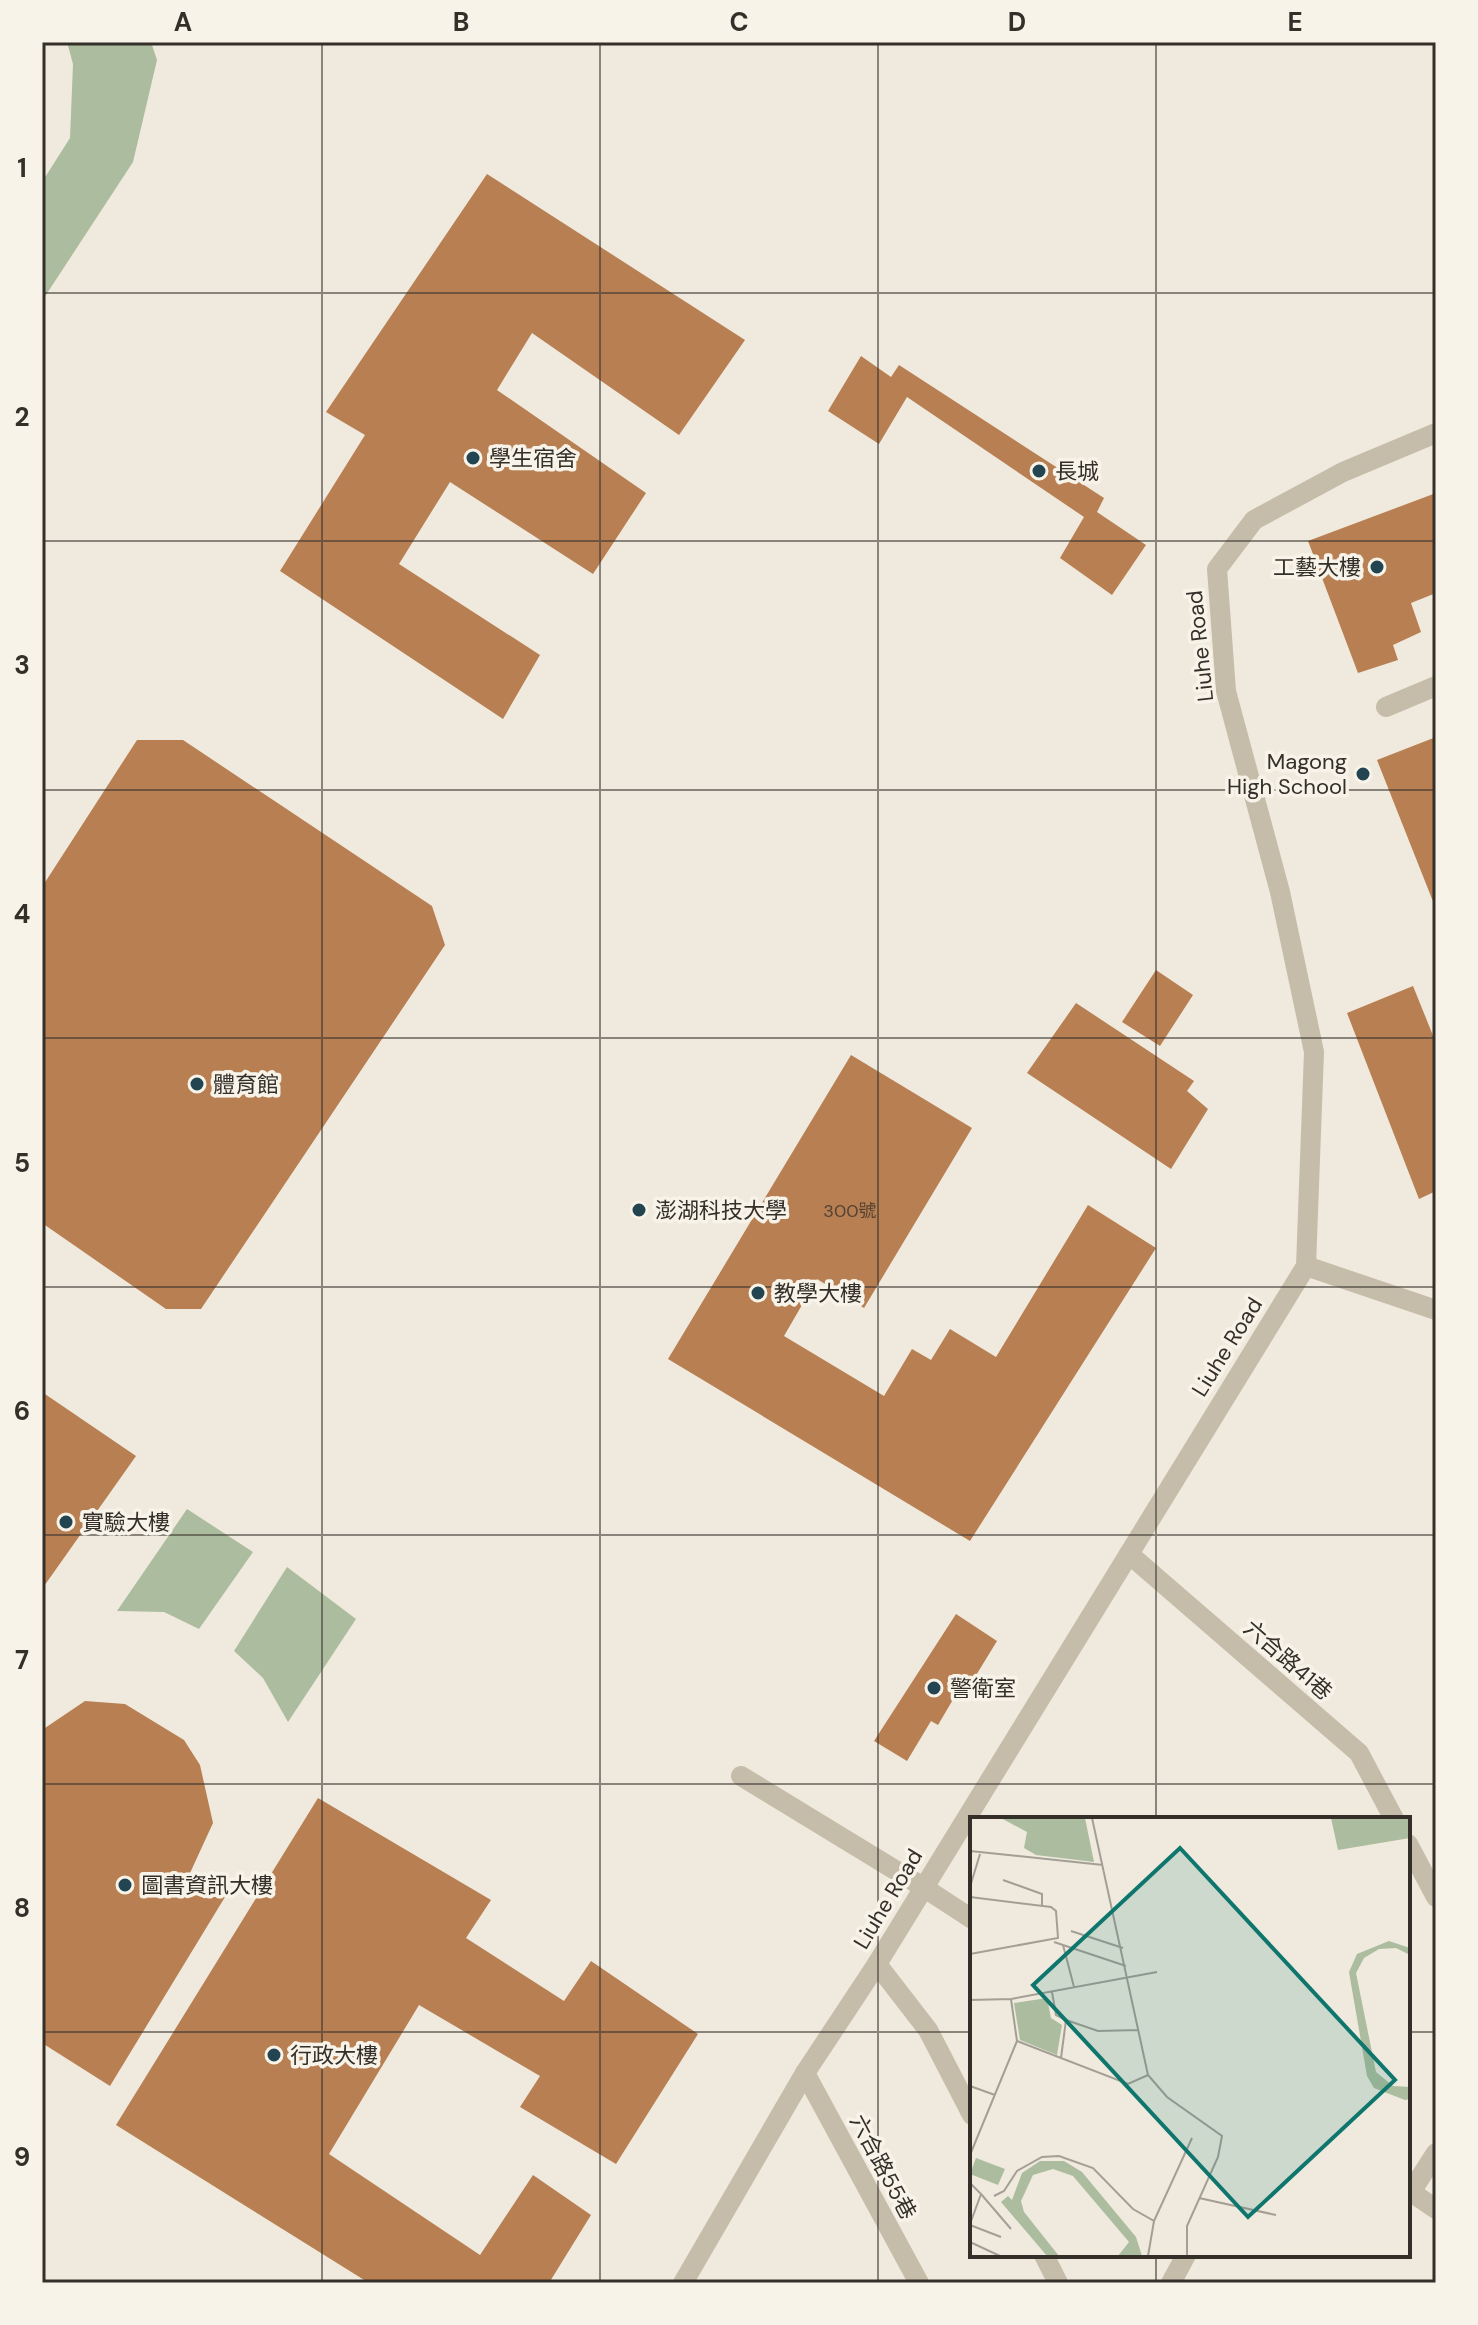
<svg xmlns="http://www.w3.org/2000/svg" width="1478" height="2325" viewBox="0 0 1478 2325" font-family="'DM Sans','Noto Sans TC',sans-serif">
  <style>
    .green { fill: #acbc9e }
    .building { fill: #b87f52 }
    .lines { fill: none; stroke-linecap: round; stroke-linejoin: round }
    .service { stroke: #c6bcaa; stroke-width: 20 }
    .tertiary { stroke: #c6bcaa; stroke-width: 20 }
    .grid { fill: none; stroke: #342f29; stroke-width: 2; stroke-opacity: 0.55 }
    .poi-dot { fill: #234551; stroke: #f7f3e9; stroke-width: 3 }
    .labels { text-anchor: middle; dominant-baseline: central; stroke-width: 7; stroke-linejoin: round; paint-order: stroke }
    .number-label { font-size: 18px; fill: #554333 }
    .poi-label { font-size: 22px; fill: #342f29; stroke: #f7f3e9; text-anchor: start }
    .street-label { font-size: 22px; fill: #342f29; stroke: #f7f3e9 }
    .inset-road { fill: none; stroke: #a49f95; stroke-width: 2 }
    .view { fill: #0f766e; fill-opacity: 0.15; stroke: #0f766e; stroke-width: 4 }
    .inset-edge { fill: none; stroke: #342f29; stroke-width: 4 }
    .neatline { fill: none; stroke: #342f29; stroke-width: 3 }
    .grid-label { font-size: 26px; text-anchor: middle; font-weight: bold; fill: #342f29 }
  </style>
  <rect width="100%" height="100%" fill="#efeadd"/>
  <path class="green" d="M 67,42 L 151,42 L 157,60 L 133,162 L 42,301 L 42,182 L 70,138 L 73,64 Z
    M 187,1509 L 253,1552 L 199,1629 L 164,1612 L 117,1611 Z
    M 287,1567 L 356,1619 L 288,1722 L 263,1678 L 234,1651 Z"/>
  <path class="building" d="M 487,174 L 745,340 L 679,435 L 532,333 L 497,390 L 646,493 L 593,574 L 450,482 L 399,564 L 540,655 L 503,719 L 280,571 L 365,435 L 326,412 Z
    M 861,356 L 891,377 L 899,365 L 1104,498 L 1097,512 L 1146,545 L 1112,595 L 1060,558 L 1084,517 L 907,397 L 879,444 L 828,411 Z
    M 1436,493 L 1436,593 L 1411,603 L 1421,632 L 1393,645 L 1398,660 L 1358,673 L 1308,541 Z
    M 1436,737 L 1436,909 L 1377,760 Z
    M 137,740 L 183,740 L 432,906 L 445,945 L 201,1309 L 166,1309 L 42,1223 L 42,887 Z
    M 1156,970 L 1193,995 L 1160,1046 L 1122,1022 Z
    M 1413,986 L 1436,1043 L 1436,1191 L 1419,1199 L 1347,1013 Z
    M 1076,1003 L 1194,1081 L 1187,1091 L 1208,1109 L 1171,1169 L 1027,1073 Z
    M 851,1055 L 972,1128 L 864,1308 L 817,1279 L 784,1336 L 884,1396 L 912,1349 L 931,1360 L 950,1329 L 996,1357 L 1088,1205 L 1156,1248 L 970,1541 L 668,1359 Z
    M 42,1392 L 136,1456 L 42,1589 Z
    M 956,1614 L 997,1641 L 967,1690 L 961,1686 L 938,1725 L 931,1721 L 907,1761 L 874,1741 Z
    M 85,1701 L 125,1704 L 184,1740 L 200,1765 L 213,1823 L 190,1873 L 225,1897 L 110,2086 L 42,2043 L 42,1730 Z
    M 318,1798 L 491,1900 L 466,1938 L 564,2001 L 591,1961 L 698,2034 L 616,2164 L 520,2107 L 540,2076 L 419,2005 L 329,2154 L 480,2255 L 533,2175 L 591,2215 L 549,2283 L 369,2283 L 116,2125 Z"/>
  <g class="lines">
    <path class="service" d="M 1386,707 L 1436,686
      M 1306,1266 L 1436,1310
      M 1129,1554 L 1359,1753 L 1394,1819
      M 741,1776 L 923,1887
      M 1408,1844 L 1436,1897
      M 877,1964 L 928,2030 L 972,2115
      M 805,2073 L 919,2283
      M 1411,2192 L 1436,2153
      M 1044,2255 L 1058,2283
      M 1171,2283 L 1186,2255"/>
    <path class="tertiary" d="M 923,1887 L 972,1919
      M 1408,2190 L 1436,2209
      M 683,2283 L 805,2073 L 877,1964 L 1306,1266 L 1314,1052 L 1280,892 L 1226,691 L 1217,569 L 1254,520 L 1343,472 L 1436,433"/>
  </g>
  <path class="grid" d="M 322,42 L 322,2283M 600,42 L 600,2283M 878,42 L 878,2283M 1156,42 L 1156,1819M 42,293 L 1436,293M 42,541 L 1436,541M 42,790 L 1436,790M 42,1038 L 1436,1038M 42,1287 L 1436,1287M 42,1535 L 1436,1535M 42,1784 L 1436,1784M 42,2032 L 972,2032M 1408,2032 L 1436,2032M 1156,2255 L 1156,2283"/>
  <g class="poi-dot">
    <circle cx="473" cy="458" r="8"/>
    <circle cx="1039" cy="471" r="8"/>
    <circle cx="1377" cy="567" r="8"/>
    <circle cx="1363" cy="774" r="8"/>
    <circle cx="197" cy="1084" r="8"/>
    <circle cx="639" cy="1210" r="8"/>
    <circle cx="758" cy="1293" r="8"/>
    <circle cx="66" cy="1522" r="8"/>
    <circle cx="934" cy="1688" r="8"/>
    <circle cx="125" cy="1885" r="8"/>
    <circle cx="274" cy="2055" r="8"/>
  </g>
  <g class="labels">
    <g class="number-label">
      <text x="850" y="1211">300號</text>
    </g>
    <g class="poi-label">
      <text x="489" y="458">學生宿舍</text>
      <text x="1055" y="471">長城</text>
      <text x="1361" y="567" text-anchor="end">工藝大樓</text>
      <text x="1347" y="761" text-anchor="end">Magong<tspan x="1347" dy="25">High School</tspan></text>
      <text x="213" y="1084">體育館</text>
      <text x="655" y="1210">澎湖科技大學</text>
      <text x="774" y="1293">教學大樓</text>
      <text x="82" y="1522">實驗大樓</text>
      <text x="950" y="1688">警衛室</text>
      <text x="141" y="1885">圖書資訊大樓</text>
      <text x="290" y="2055">行政大樓</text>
    </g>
    <g class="street-label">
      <text transform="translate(1200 646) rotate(-96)">Liuhe Road</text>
      <text transform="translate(1227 1347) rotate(-58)">Liuhe Road</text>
      <text transform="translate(1288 1660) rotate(41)">六合路41巷</text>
      <text transform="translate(888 1899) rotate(-59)">Liuhe Road</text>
      <text transform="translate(883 2167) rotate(62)">六合路55巷</text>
    </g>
  </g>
  <g transform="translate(970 1817)">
    <rect width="440" height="440" fill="#efeadd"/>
    <path d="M 31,1 L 115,1 L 124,45 L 66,38 L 54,31 L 57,15 ZM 361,1 L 440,1 L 440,21 L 368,33 ZM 419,124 L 440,131 L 440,138 L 426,131 L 409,132 L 394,141 L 386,156 L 406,255 L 423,269 L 440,270 L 440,282 L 435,283 L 404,271 L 397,259 L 379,155 L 387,137 ZM 77,181 L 81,201 L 92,208 L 87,238 L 50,223 L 44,186 ZM 6,341 L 35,352 L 28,368 L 0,357 ZM 70,344 L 94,344 L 112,355 L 166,420 L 172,439 L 148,439 L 159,425 L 103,359 L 83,352 L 63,358 L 51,384 L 54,395 L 89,439 L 77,439 L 31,385 L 38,379 L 42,383 L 52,356 Z" fill="#acbc9e"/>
    <path class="inset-road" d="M 122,1 L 178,258 L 197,280 L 252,319 L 248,340 L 217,409 L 217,439M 0,34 L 133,48M 33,63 L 72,77 L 72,88M 0,70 L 10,37M 0,80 L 81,90 L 86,94 L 88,121 L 0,137M 101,114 L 153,131M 84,125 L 156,149M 93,128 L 104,170M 82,175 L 86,198 L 96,203 L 128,214 L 169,213M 0,183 L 41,182 L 187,155M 47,224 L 158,267 L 178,258M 91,241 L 96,203M 0,269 L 25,278M 0,338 L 47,224 L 41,182M 0,366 L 11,377 L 0,407M 11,377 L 41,412M 24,379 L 34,374 L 47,354 L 72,340 L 89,339 L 123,351 L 163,392 L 184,404 L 178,439M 229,381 L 306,398M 184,404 L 222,321M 0,408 L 31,420M 0,425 L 30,439"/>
    <path class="view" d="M 210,31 L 425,263 L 278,400 L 63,168 Z"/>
    <rect width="440" height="440" class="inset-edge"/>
  </g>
  <rect width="1478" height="2325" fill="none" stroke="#f7f3e9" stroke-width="88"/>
  <rect x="44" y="44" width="1390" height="2237" class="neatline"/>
  <g class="grid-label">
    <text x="183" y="31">A</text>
    <text x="461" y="31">B</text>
    <text x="739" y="31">C</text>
    <text x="1017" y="31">D</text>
    <text x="1295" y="31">E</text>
    <text x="22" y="177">1</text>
    <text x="22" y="426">2</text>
    <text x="22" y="674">3</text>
    <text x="22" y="923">4</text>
    <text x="22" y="1172">5</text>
    <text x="22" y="1420">6</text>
    <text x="22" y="1669">7</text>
    <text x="22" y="1917">8</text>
    <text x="22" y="2166">9</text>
  </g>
</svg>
